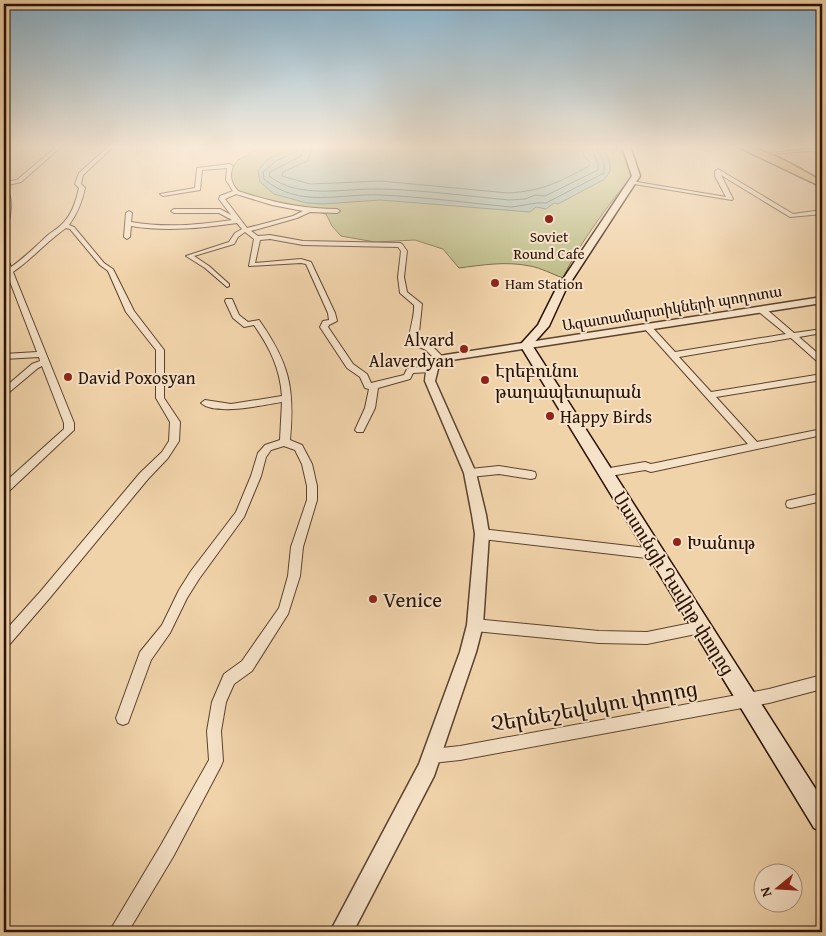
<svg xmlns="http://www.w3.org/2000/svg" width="826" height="936" viewBox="0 0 826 936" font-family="'Gentium Book Plus','Noto Serif Armenian',serif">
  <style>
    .green { fill: #bcbc87; stroke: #726646 }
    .water { fill: #9bb7ac; stroke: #6d7569 }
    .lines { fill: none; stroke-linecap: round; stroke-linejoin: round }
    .shore { stroke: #626458; stroke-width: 1 }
    .minor-casing { stroke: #5a422e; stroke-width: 2 }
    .tertiary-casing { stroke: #5a422e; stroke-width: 3 }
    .secondary-casing { stroke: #281105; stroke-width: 3 }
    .primary-casing { stroke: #281105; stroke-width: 3 }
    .minor { fill: #f6e2c8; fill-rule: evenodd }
    .tertiary { fill: #f6e2c8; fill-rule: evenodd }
    .secondary { fill: #f6e2c8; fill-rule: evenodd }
    .primary { fill: #e8ba75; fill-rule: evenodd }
    .poi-dot { fill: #8f2418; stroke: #f6e2c8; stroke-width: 2 }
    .labels { text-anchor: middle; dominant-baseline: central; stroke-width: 4; stroke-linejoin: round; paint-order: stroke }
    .far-poi-label { font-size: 15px; fill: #281105; stroke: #f6e2c8 }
    .far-street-label { font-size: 15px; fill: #281105; stroke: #f6e2c8 }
    .poi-label { font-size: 18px; fill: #281105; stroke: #f6e2c8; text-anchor: start }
    .street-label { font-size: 18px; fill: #281105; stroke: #f6e2c8 }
    .near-poi-label { font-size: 21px; fill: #281105; stroke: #f6e2c8; text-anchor: start }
    .near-street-label { font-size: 21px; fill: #281105; stroke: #f6e2c8 }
  </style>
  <rect width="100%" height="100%" fill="#f1d3aa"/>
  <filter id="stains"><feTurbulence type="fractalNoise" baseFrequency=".004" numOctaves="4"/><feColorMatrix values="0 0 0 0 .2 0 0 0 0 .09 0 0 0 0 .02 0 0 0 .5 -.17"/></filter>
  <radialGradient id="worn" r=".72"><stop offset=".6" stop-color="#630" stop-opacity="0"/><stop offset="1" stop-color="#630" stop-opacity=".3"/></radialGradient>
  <path class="green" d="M 263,146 L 619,146 L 632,176 C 609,204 578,245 563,278 C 552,274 541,268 530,266 C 506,261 482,265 459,268 L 443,249 L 415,240 L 375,242 L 341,236 L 332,226 L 326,214 C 306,209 253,201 238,190 C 232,186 231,179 229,173 L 238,160 Z"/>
  <path class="water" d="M 302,146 L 599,146 C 609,155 616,171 603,180 L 558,204 L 554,203 L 546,209 L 536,207 L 530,212 L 380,200 L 323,204 L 307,203 L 274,194 L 260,182 L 258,171 C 267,155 286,150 302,146 Z"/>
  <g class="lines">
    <path class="shore" d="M 299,146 L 296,152 L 276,161 L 263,172 L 264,179 C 300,209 339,193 381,195 C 425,197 468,203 511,207 C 523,206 534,202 546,203 L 604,173 L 604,162 L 596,146
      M 305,146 L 301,156 L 270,172 L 269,176 C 300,200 344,188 380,189 C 423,190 466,196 509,200 L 525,199 L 535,195 L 545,196 L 598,170 L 598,163 L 590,146
      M 313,146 L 307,161 L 283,172 L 282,176 L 310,184 L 381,181 L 508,193 C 543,191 559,182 589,166 L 590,163 L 584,156 L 582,146"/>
    <defs>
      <path id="minor" d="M 57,146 L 62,146 L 21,182 L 4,186 L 4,182 L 17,180 Z
        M 109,146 L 114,146 L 83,175 L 81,184 L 85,188 C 82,202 77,214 69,225 L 74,227 L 104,263 L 113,269 L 134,311 L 164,350 L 164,398 L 180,422 L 179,441 L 168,458 L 148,479 L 48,600 L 9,645 L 4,647 L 4,632 L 40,592 L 140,473 L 162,452 L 169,441 L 170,422 L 156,398 L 156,350 L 126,312 L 108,271 L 100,265 L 70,229 L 66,228 C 47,241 32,259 13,272 L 74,423 L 74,430 L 8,492 L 4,493 L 4,483 L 64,429 L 64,423 L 42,366 L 38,368 L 7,394 L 4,395 L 4,388 L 32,364 L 40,361 L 39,357 L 4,359 L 4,354 L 37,352 L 4,266 L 4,256 L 7,258 L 11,267 C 24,258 35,247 47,236 C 51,232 56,230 60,226 C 71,217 76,202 79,188 L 75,184 L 79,173 Z
        M 809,149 L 822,150 L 822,152 L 809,151 L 772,154 L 770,153 Z
        M 230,164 L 233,166 C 229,176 231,183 238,191 C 271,202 302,209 337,209 L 340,211 L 337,213 L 310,212 L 297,218 L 251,231 L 258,236 L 270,235 L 303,241 L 400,243 L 402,244 L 407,251 L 404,277 L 407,292 L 422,304 L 418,342 L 432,346 L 443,357 L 443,361 L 437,361 L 426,350 L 410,343 C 408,330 415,318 414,305 L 400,293 L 398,277 L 401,251 L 398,247 L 303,245 L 270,239 L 260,240 L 255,263 L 301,259 L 311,262 L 335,313 L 337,321 L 329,325 L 328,327 L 353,364 L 367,374 L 371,383 L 404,375 L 407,369 L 410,368 L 431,366 L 435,369 L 431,372 L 413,373 L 410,379 L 378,388 L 375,408 L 363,432 L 357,432 L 355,430 L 365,408 L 369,389 L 365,388 L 360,377 L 347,368 L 320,327 L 323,321 L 329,320 L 328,313 L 306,264 L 301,263 L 249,266 L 254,239 L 245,232 L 238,237 L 234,244 L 194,256 L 209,266 L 229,284 L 229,286 L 227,287 L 205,268 L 186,256 L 229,242 L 235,233 L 242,229 L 237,223 C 202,228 167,232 131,226 L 130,237 L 127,239 L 124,237 L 126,213 L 129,211 L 132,213 L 131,222 C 165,228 198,225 232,220 L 219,213 L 174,213 L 171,211 L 174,209 L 220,209 L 231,215 L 219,199 L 220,196 L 233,191 L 226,180 L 227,168 L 202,170 L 200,190 L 163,196 L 160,194 L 195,188 L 197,168 ZM 236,194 L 272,205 L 303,211 L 293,216 L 247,228 L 225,199 Z
        M 718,169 L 793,214 L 822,210 L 822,214 L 790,217 L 721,175 L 733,199 L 732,200 L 628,183 L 631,181 L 726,197 L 715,176 L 715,171 Z
        M 4,188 C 16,198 10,215 7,228 L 4,230 C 3,221 5,213 6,205 C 6,199 4,194 4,188 Z
        M 226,299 L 232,299 L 239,315 L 248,322 L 259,320 C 289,363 295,387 290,440 L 302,445 L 312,464 L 317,486 L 317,500 L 303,547 L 300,576 L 288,614 L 252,671 L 234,684 L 226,702 L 221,731 L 223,761 L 221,766 L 173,857 L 128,932 L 109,932 L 161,845 L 209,760 L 207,731 L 212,702 L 224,674 L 242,661 L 279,608 L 288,576 L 291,547 L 307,500 L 307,486 L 302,464 L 295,450 L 284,446 L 271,450 L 266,457 L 261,476 L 244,517 L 199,579 L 187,598 L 170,633 L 151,660 L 128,723 L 123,725 L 118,723 L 116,718 L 140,652 L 162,625 L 179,590 L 191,571 L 236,512 L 251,476 L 258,453 L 265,445 L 280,440 L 282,402 C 263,405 215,416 201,403 L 205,400 L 231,404 L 282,396 C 280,368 270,348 254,325 L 244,327 L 233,318 L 225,301 Z
        M 759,308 L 765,308 L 794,333 L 822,329 L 822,333 L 799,337 L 822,357 L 822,364 L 819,363 L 791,338 L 679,357 L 711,392 L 822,374 L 822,380 L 716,397 L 757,442 L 822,429 L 822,435 L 651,472 L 645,470 L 604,477 L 600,476 L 599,473 L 600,470 L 604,469 L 645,462 L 651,464 L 748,444 L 644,328 L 645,326 L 651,326 L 675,352 L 786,334 L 759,312 Z
        M 499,466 L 531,471 L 535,472 L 536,475 L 535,478 L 531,479 L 499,474 L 470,477 L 466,476 L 465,473 L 466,470 L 470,469 Z
        M 822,493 L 822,501 L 791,508 L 787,507 L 786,504 L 787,501 L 791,500 Z
        M 482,529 L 655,549 L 659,551 L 661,554 L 659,557 L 655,559 L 482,539 L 478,537 L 476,534 L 478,531 Z
        M 475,619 L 599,631 L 647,632 L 701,621 L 705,623 L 707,627 L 705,631 L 701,633 L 647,644 L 599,643 L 475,631 L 471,629 L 469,625 L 471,621 Z
        M 822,675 L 822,689 L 769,703 L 460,760 L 432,763 L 427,761 L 425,756 L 427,751 L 432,749 L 460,746 L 769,689 Z"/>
      <path id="tertiary" d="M 822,297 L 822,303 L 445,361 L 439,365 L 435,381 L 476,473 L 486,515 L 489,534 L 483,625 L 476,652 L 434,776 L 353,932 L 330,932 L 419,764 L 460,652 L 467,625 L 475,534 L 472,515 L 464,473 L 425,381 C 426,366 430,358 445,355 Z"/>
      <path id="secondary" d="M 622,146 L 630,146 L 640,176 L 565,291 L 549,326 L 532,345 L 822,799 L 822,832 L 814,828 L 520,345 L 538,325 L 555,291 L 632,176 Z"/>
      <path id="primary" d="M 736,146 C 764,146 798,168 822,181 L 822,187 Z"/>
    </defs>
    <use href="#minor" class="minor-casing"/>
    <use href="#tertiary" class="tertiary-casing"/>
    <use href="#secondary" class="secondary-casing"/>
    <use href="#primary" class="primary-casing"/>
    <use href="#minor" class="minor"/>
    <use href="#tertiary" class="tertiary"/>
    <use href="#secondary" class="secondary"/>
    <use href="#primary" class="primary"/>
  </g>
  <linearGradient id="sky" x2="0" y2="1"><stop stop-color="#89b5d0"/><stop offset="0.53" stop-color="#f9ebd9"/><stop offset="1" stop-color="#f9ebd9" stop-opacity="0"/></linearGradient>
  <rect width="826" height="277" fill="url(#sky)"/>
  <g class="poi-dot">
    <circle cx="549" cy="219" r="5"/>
    <circle cx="495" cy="283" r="5"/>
    <circle cx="464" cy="349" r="5"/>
    <circle cx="68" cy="377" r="5"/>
    <circle cx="485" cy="380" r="5"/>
    <circle cx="550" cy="416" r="5"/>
    <circle cx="677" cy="542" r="5"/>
    <circle cx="373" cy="599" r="5"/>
  </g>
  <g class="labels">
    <g class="far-poi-label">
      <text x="549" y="236">Soviet<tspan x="549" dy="17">Round Cafe</tspan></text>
      <text x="505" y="283" text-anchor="start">Ham Station</text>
    </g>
    <g class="far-street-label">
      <text transform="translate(672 308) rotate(-9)">Ազատամարտիկների պողոտա</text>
    </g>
    <g class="poi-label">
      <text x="454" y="339" text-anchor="end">Alvard<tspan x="454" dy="21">Alaverdyan</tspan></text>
      <text x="495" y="370">Էրեբունու<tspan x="495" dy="21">թաղապետարան</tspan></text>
      <text x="78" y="377">David Poxosyan</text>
      <text x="560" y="416">Happy Birds</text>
      <text x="687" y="542">Խանութ</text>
    </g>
    <g class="street-label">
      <text transform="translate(674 583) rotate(58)">Սասունցի Դավիթ փողոց</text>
    </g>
    <g class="near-poi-label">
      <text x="383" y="599">Venice</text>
    </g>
    <g class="near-street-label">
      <text transform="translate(594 706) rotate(-10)">Չերնեշեվսկու փողոց</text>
    </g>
  </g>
  <rect width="826" height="936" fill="none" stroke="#f1d3aa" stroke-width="20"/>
  <rect x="5" y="5" width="816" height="926" fill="none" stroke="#281105" stroke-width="2.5"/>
  <rect x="10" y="10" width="806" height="916" fill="none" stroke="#281105"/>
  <g transform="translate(778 888) rotate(252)"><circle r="24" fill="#f6e2c8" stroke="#a48e7a"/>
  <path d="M0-4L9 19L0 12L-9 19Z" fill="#8f2418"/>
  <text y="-8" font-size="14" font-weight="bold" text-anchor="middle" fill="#281105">N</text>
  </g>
  <rect width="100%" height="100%" filter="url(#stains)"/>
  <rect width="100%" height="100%" fill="url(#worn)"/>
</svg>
